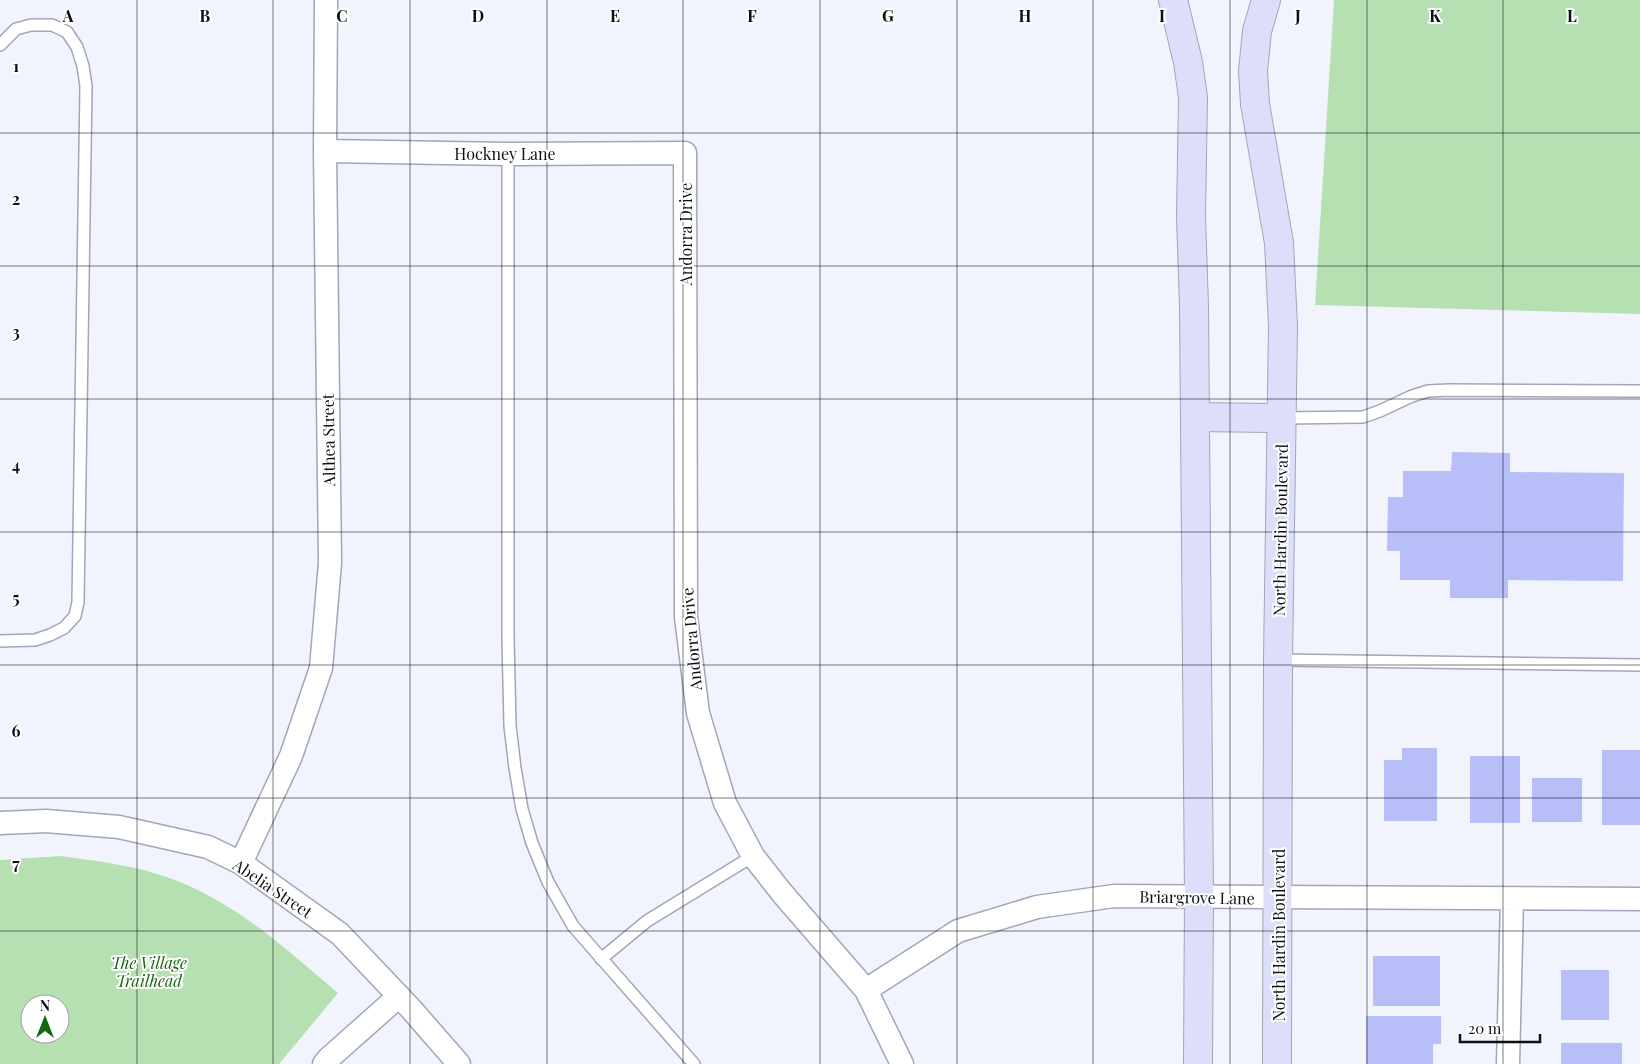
<svg xmlns="http://www.w3.org/2000/svg" width="1640" height="1064" viewBox="0 0 1640 1064" font-family="'Playfair Display',serif">
  <style>
    .green { fill: #b6e0b2; fill-rule: evenodd }
    .building { fill: #b8bef8 }
    .lines { fill: none; stroke-linecap: round; stroke-linejoin: round }
    .lane-casing { stroke: #a2a5bb; stroke-width: 14 }
    .street-casing { stroke: #a2a5bb; stroke-width: 25 }
    .secondary-casing { stroke: #a2a5bb; stroke-width: 30 }
    .lane { stroke: #fff; stroke-width: 11 }
    .street { stroke: #fff; stroke-width: 22 }
    .secondary { stroke: #dddffa; stroke-width: 28 }
    .grid { fill: none; stroke: #0d0e16; stroke-width: 1; stroke-opacity: 0.55 }
    .labels { text-anchor: middle; dominant-baseline: central; stroke-width: 4; stroke-linejoin: round; paint-order: stroke }
    .street-label { font-size: 16px; fill: #0d0e16; stroke: #fff }
    .park-label { font-size: 16px; font-style: italic; fill: #176214; stroke: #fff }
    .grid-label { font-size: 16px; text-anchor: middle; font-weight: bold; fill: #0d0e16; stroke: #fff; stroke-width: 4; stroke-linejoin: round; paint-order: stroke }
  </style>
  <rect width="100%" height="100%" fill="#f2f4fd"/>
  <path class="green" d="M 1334,0 L 1640,0 L 1640,314 L 1315,305 Z
    M 60,856 C 99,861 138,866 175,880 C 239,905 287,950 338,993 L 279,1064 L 0,1064 L 0,860 ZM 30,1004 L 60,1004 L 60,1034 L 30,1034 Z"/>
  <path class="building" d="M 1452,452 L 1510,453 L 1510,472 L 1624,473 L 1623,581 L 1508,580 L 1508,598 L 1450,598 L 1450,580 L 1400,580 L 1400,551 L 1387,551 L 1388,497 L 1403,497 L 1403,471 L 1451,471 Z
    M 1402,748 L 1437,748 L 1437,821 L 1384,821 L 1384,760 L 1402,760 Z
    M 1602,750 L 1640,750 L 1640,825 L 1602,825 Z
    M 1470,756 L 1520,756 L 1520,823 L 1470,823 Z
    M 1532,778 L 1582,778 L 1582,822 L 1532,822 Z
    M 1373,956 L 1440,956 L 1440,1006 L 1373,1006 Z
    M 1561,970 L 1609,970 L 1609,1020 L 1561,1020 Z
    M 1366,1016 L 1441,1016 L 1441,1044 L 1433,1044 L 1433,1064 L 1366,1064 Z
    M 1561,1043 L 1622,1043 L 1622,1064 L 1561,1064 Z"/>
  <g class="lines">
    <defs>
      <path id="lane" d="M 0,45 L 16,29 L 31,25 L 52,25 L 67,32 L 77,47 L 83,66 L 86,86 L 78,602 L 75,616 L 64,628 L 50,635 L 35,640 L 0,641
        M 508,154 L 508,638 L 510,726 L 515,768 L 522,809 L 532,843 L 548,882 L 573,926 L 694,1064
        M 1282,418 L 1363,417 L 1380,411 L 1412,396 L 1428,391 L 1449,390 L 1640,391
        M 1278,660 L 1640,665
        M 601,959 L 647,921 L 753,856"/>
      <path id="street" d="M 325,151 L 508,154 L 685,153 L 686,617 L 698,713 L 725,803 L 753,856 L 782,893 L 866,990 L 902,1064
        M 0,823 L 46,821 L 119,827 L 208,847 L 241,863 L 340,934 L 412,1010 L 459,1064
        M 241,863 L 291,756 L 321,668 L 330,563 L 325,151 L 326,0
        M 866,990 L 958,931 L 1037,907 L 1114,896 L 1640,899
        M 324,1064 L 328,1059 L 399,996
        M 1508,1064 L 1512,899"/>
      <path id="secondary" d="M 1173,0 L 1188,62 L 1193,97 L 1191,216 L 1194,306 L 1199,897 L 1198,1064
        M 1266,0 L 1257,31 L 1253,71 L 1255,104 L 1279,243 L 1283,326 L 1278,660 L 1277,1064
        M 1195,417 L 1282,418"/>
    </defs>
    <use href="#lane" class="lane-casing"/>
    <use href="#street" class="street-casing"/>
    <use href="#secondary" class="secondary-casing"/>
    <use href="#lane" class="lane"/>
    <use href="#street" class="street"/>
    <use href="#secondary" class="secondary"/>
  </g>
  <path class="grid" d="M 137,0 L 137,1064M 273,0 L 273,1064M 410,0 L 410,1064M 547,0 L 547,1064M 683,0 L 683,1064M 820,0 L 820,1064M 957,0 L 957,1064M 1093,0 L 1093,1064M 1230,0 L 1230,1064M 1367,0 L 1367,1064M 1503,0 L 1503,1064M 0,133 L 1640,133M 0,266 L 1640,266M 0,399 L 1640,399M 0,532 L 1640,532M 0,665 L 1640,665M 0,798 L 1640,798M 0,931 L 1640,931"/>
  <g class="labels">
    <g class="street-label">
      <text x="505" y="153">Hockney Lane</text>
      <text transform="translate(685 234) rotate(-90)">Andorra Drive</text>
      <text transform="translate(328 440) rotate(-91)">Althea Street</text>
      <text transform="translate(1280 530) rotate(-89)">North Hardin Boulevard</text>
      <text transform="translate(691 639) rotate(-95)">Andorra Drive</text>
      <text transform="translate(273 888) rotate(34)">Abelia Street</text>
      <text transform="translate(1197 897) rotate(1)">Briargrove Lane</text>
      <text transform="translate(1278 935) rotate(-90)">North Hardin Boulevard</text>
    </g>
    <g class="park-label">
      <text x="149" y="962">The Village<tspan x="149" dy="18">Trailhead</tspan></text>
    </g>
  </g>
  <g class="grid-label">
    <text x="68" y="22">A</text>
    <text x="205" y="22">B</text>
    <text x="342" y="22">C</text>
    <text x="478" y="22">D</text>
    <text x="615" y="22">E</text>
    <text x="752" y="22">F</text>
    <text x="888" y="22">G</text>
    <text x="1025" y="22">H</text>
    <text x="1162" y="22">I</text>
    <text x="1298" y="22">J</text>
    <text x="1435" y="22">K</text>
    <text x="1572" y="22">L</text>
    <text x="16" y="72">1</text>
    <text x="16" y="205">2</text>
    <text x="16" y="338">3</text>
    <text x="16" y="471">4</text>
    <text x="16" y="604">5</text>
    <text x="16" y="737">6</text>
    <text x="16" y="870">7</text>
  </g>
  <g transform="translate(45 1019)"><circle r="24" fill="#ffffff" stroke="#9e9fa2"/>
  <path d="M0-4L9 19L0 12L-9 19Z" fill="#11690f"/>
  <text y="-8" font-size="14" font-weight="bold" text-anchor="middle" fill="#0d0e16">N</text>
  </g>
  <path d="M1460 1034v8h80v-8" fill="none" stroke="#0d0e16" stroke-width="2.5"/>
  <text x="1468" y="1034" font-size="15" fill="#0d0e16" stroke="#ffffff" stroke-width="4" paint-order="stroke">20 m</text>
</svg>
